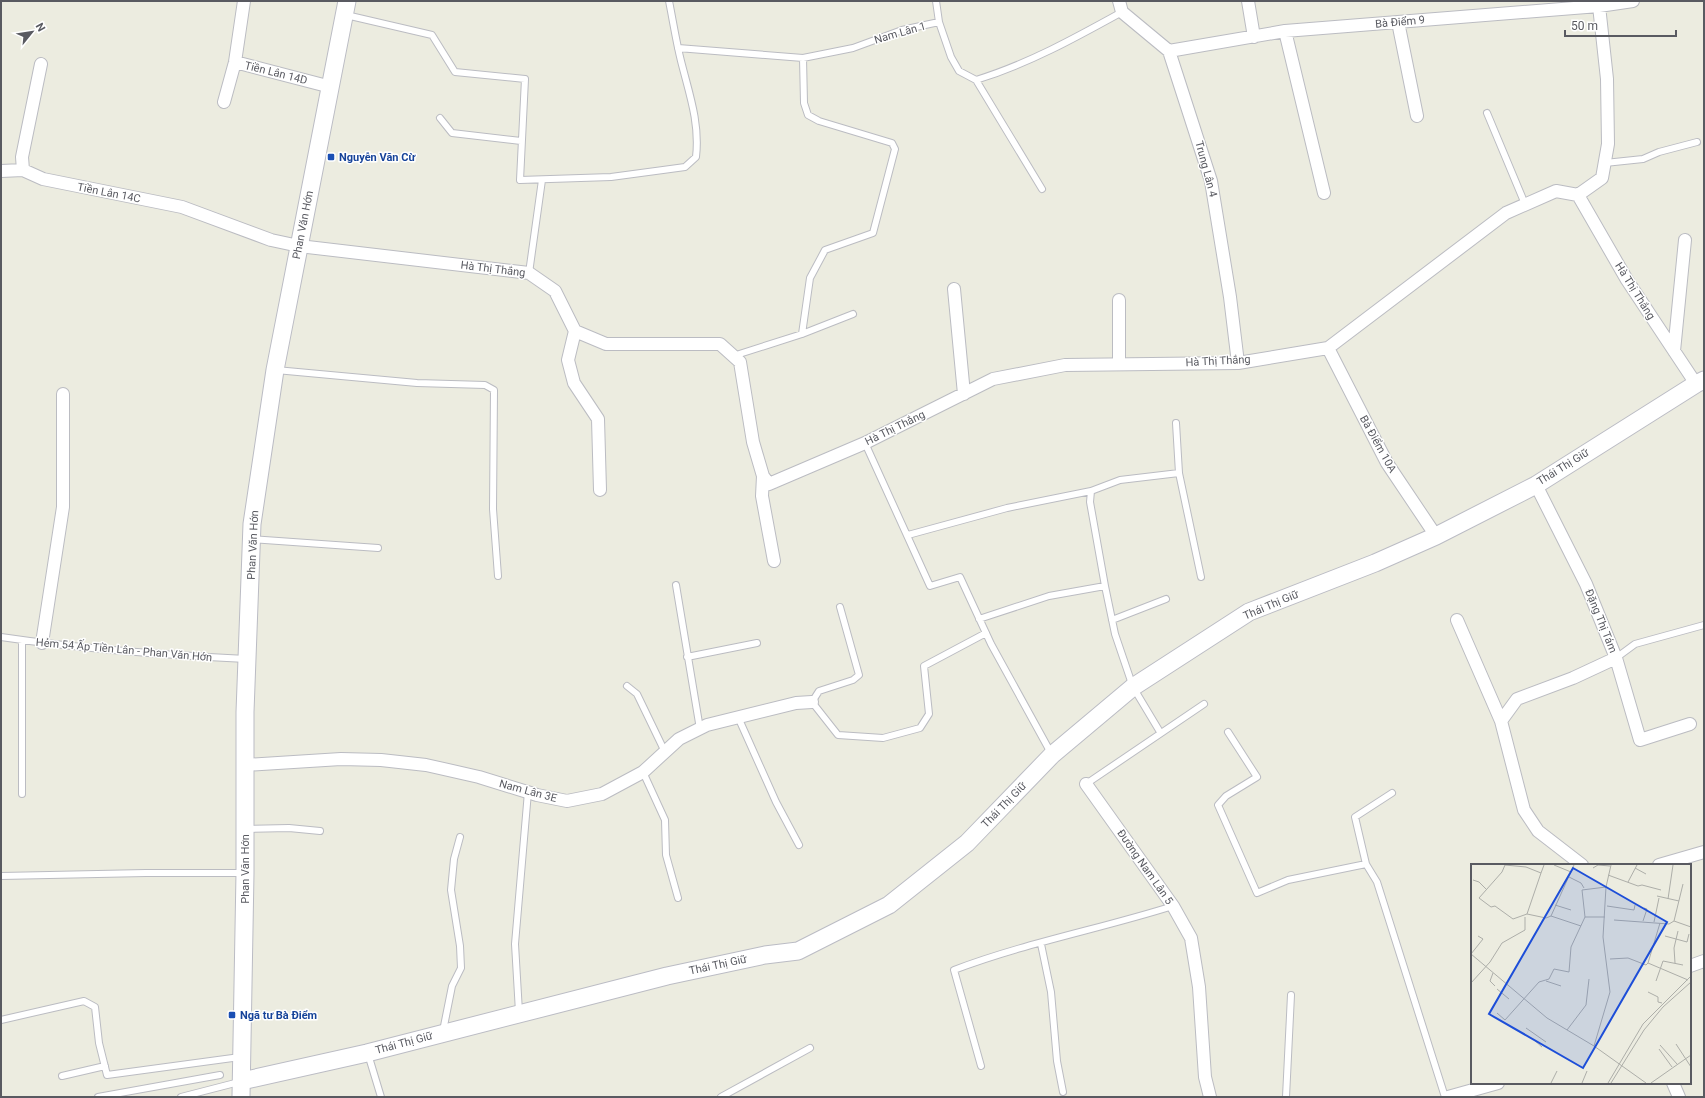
<svg xmlns="http://www.w3.org/2000/svg" width="1705" height="1098" viewBox="0 0 1705 1098" font-family="Roboto,sans-serif">
  <style>
    .lines { fill: none; stroke-linecap: round; stroke-linejoin: round }
    .lane-casing { stroke: #bbbcc2; stroke-width: 8 }
    .street-casing { stroke: #bbbcc2; stroke-width: 14 }
    .secondary-casing { stroke: #bbbcc4; stroke-width: 19 }
    .lane { stroke: #fff; stroke-width: 6 }
    .street { stroke: #fff; stroke-width: 12 }
    .secondary { stroke: #fff; stroke-width: 17 }
    .transit-dot { fill: #1a4fb4; stroke: #fff; stroke-width: 1.5 }
    .labels { text-anchor: middle; dominant-baseline: central; stroke-width: 3; stroke-linejoin: round; paint-order: stroke }
    .street-label { font-size: 11px; fill: #595a61; stroke: #fff }
    .transit-label { font-size: 11px; font-weight: bold; fill: #164399; stroke: #fff; text-anchor: start }
    .inset-road { fill: none; stroke: #adaea9; stroke-width: 1 }
    .view { fill: #1d4ed8; fill-opacity: 0.15; stroke: #1d4ed8; stroke-width: 2 }
    .inset-edge { fill: none; stroke: #595a61; stroke-width: 2 }
  </style>
  <rect width="100%" height="100%" fill="#ecece0"/>
  <g class="lines">
    <defs>
      <path id="lane" d="M 936,1 L 939,22
        M 346,15 L 432,35 L 455,72 L 525,79 L 520,180 L 611,177 L 663,170 L 685,167 L 696,157 C 700,123 689,93 681,61 C 676,41 673,21 669,1
        M 678,48 L 803,58 L 853,48 L 902,30 L 939,22 L 951,57 L 959,71 L 976,80 C 1028,64 1075,38 1122,12
        M 976,80 L 1042,189
        M 1487,113 L 1525,204
        M 440,118 L 452,133 L 521,141
        M 1605,163 L 1643,159 L 1659,152 L 1697,142
        M 529,273 L 542,180
        M 802,334 L 810,278 L 825,250 L 873,233 L 895,149 L 892,143 L 819,121 L 808,115 L 804,103 L 803,58
        M 733,356 L 802,334 L 853,314
        M 276,370 L 417,383 L 485,385 L 494,390 L 493,509 L 498,576
        M 1176,423 L 1179,473
        M 865,443 L 930,586 L 960,577 L 991,644 L 1051,753
        M 908,535 L 1007,508 L 1091,491
        M 252,539 L 378,548
        M 676,585 L 700,729
        M 1105,586 L 1090,502 L 1091,491 L 1120,480 L 1179,473 L 1201,577
        M 840,607 L 859,675 L 853,680 L 819,691 L 812,702 L 838,735 L 883,738 L 920,728 L 929,714 L 924,666 L 986,633
        M 979,619 L 1049,596 L 1105,586 L 1115,634 L 1133,687 L 1160,732
        M 1112,620 L 1166,599
        M 1,637 C 82,649 163,655 246,659
        M 687,657 L 757,643
        M 1616,658 L 1635,644 L 1704,625
        M 627,686 L 637,694 L 665,752
        M 738,717 L 776,802 L 799,845
        M 1228,732 L 1257,777 L 1226,796 L 1218,805 L 1257,893 L 1288,880 L 1366,864 L 1377,882 L 1445,1097
        M 643,772 L 665,820 L 666,855 L 678,898
        M 1086,784 L 1204,704
        M 22,794 L 22,640
        M 246,829 L 289,828 L 320,831
        M 1366,864 L 1355,817 L 1392,793
        M 1,876 L 146,873 L 243,873
        M 1041,944 L 1051,992 L 1057,1061 L 1063,1092
        M 519,1012 L 515,944 L 528,792
        M 1,1020 L 84,1001 L 95,1007 L 99,1043 L 107,1075 L 240,1057
        M 443,1031 L 452,986 L 461,968 L 460,946 L 451,890 L 454,859 L 460,837
        M 368,1054 L 381,1097
        M 981,1066 L 954,970 C 1025,943 1100,929 1173,906
        M 62,1076 L 105,1066
        M 98,1097 L 220,1075
        M 181,1097 L 239,1082
        M 721,1097 L 810,1048
        M 1286,1097 L 1291,995"/>
      <path id="street" d="M 1119,1 L 1122,12 L 1169,51 L 1211,181 L 1230,297 L 1238,363
        M 1248,1 L 1254,37
        M 1398,22 L 1417,116
        M 1285,31 L 1324,193
        M 1169,51 L 1285,31 L 1599,6 L 1633,1
        M 235,62 L 331,87
        M 41,64 L 22,157 L 23,170 L 43,179 L 182,207 L 271,240 L 299,246 L 529,273 L 555,291 L 575,331 L 606,344 L 720,344 L 740,362 L 753,442 L 763,476 L 769,484 L 865,443 L 993,379 L 1065,365 L 1238,363 L 1328,348 L 1506,213 L 1556,191 L 1578,195 L 1627,280 L 1696,384
        M 224,102 L 235,62 L 244,1
        M 1,171 L 23,170
        M 1578,195 L 1602,178 L 1608,144 L 1607,79 L 1599,6
        M 954,289 L 964,394
        M 1119,300 L 1119,364
        M 575,331 L 568,360 L 574,383 L 598,419 L 600,490
        M 1328,348 L 1387,463 L 1436,536
        M 1674,351 L 1685,240
        M 763,476 L 762,496 L 774,561
        M 1536,485 L 1586,584 L 1616,658 L 1640,740 L 1690,724
        M 1457,620 L 1501,721 L 1524,810 L 1538,831 L 1582,865
        M 42,643 L 63,507 L 63,394
        M 1501,721 L 1517,699 L 1573,678 L 1616,658
        M 245,765 L 341,759 L 381,760 L 426,765 L 479,777 L 537,795 L 567,801 L 602,794 L 643,772 L 679,739 L 707,725 L 796,703 L 812,702
        M 1086,784 L 1173,906 L 1191,938 L 1199,987 L 1205,1077 L 1210,1097
        M 1659,865 L 1704,852
        M 1690,966 L 1704,961
        M 1673,1083 L 1679,1097
        M 1448,1097 L 1498,1083"/>
      <path id="secondary" d="M 242,1081 L 367,1053 L 667,976 L 765,955 L 798,951 L 889,905 L 967,843 L 1052,755 L 1133,687 L 1249,612 L 1375,563 L 1436,536 L 1536,485 L 1696,384 L 1704,380
        M 241,1097 L 245,873 L 245,712 L 252,524 L 275,370 L 347,1"/>
    </defs>
    <use href="#lane" class="lane-casing"/>
    <use href="#street" class="street-casing"/>
    <use href="#secondary" class="secondary-casing"/>
    <use href="#lane" class="lane"/>
    <use href="#street" class="street"/>
    <use href="#secondary" class="secondary"/>
  </g>
  <g class="transit-dot">
    <rect x="327" y="153" width="8" height="8" rx="2"/>
    <rect x="228" y="1011" width="8" height="8" rx="2"/>
  </g>
  <g class="labels">
    <g class="street-label">
      <text transform="translate(1400 22) rotate(-5)">Bà Điểm 9</text>
      <text transform="translate(900 33) rotate(-16)">Nam Lân 1</text>
      <text transform="translate(276 73) rotate(14)">Tiền Lân 14D</text>
      <text transform="translate(1206 169) rotate(75)">Trung Lân 4</text>
      <text transform="translate(109 193) rotate(11)">Tiền Lân 14C</text>
      <text transform="translate(303 225) rotate(-79)">Phan Văn Hớn</text>
      <text transform="translate(493 269) rotate(7)">Hà Thị Thắng</text>
      <text transform="translate(1635 291) rotate(58)">Hà Thị Thắng</text>
      <text transform="translate(1218 361) rotate(-3)">Hà Thị Thắng</text>
      <text transform="translate(895 428) rotate(-26)">Hà Thị Thắng</text>
      <text transform="translate(1378 444) rotate(61)">Bà Điểm 10A</text>
      <text transform="translate(1563 467) rotate(-32)">Thái Thị Giữ</text>
      <text transform="translate(253 545) rotate(-87)">Phan Văn Hớn</text>
      <text transform="translate(1271 605) rotate(-23)">Thái Thị Giữ</text>
      <text transform="translate(1601 621) rotate(68)">Đặng Thị Tám</text>
      <text transform="translate(124 650) rotate(5)">Hẻm 54 Ấp Tiền Lân - Phan Văn Hớn</text>
      <text transform="translate(528 791) rotate(15)">Nam Lân 3E</text>
      <text transform="translate(1004 805) rotate(-46)">Thái Thị Giữ</text>
      <text transform="translate(1145 867) rotate(55)">Đường Nam Lân 5</text>
      <text transform="translate(245 869) rotate(-90)">Phan Văn Hớn</text>
      <text transform="translate(718 965) rotate(-12)">Thái Thị Giữ</text>
      <text transform="translate(404 1043) rotate(-15)">Thái Thị Giữ</text>
    </g>
    <g class="transit-label">
      <text x="339" y="157">Nguyễn Văn Cừ</text>
      <text x="240" y="1015">Ngã tư Bà Điểm</text>
    </g>
  </g>
  <g transform="translate(1471 864)">
    <rect width="220" height="220" fill="#ecece0"/>
    <path class="inset-road" d="M 73,1 L 70,9 L 55,3 L 34,1 L 31,8 L 8,34 L 20,43 L 24,42 L 42,55 L 56,50 L 75,54 L 80,52 L 110,62M 83,1 L 100,8M 122,4 L 127,1 L 139,2M 164,4 L 175,10M 137,11 L 167,22 L 171,21 L 190,26M 98,13 L 110,19 L 113,24M 2,16 L 8,18 L 15,25M 157,18 L 166,1M 186,32 L 208,37M 197,35 L 202,1M 84,41 L 100,46M 136,42 L 163,46 L 164,41M 56,50 L 70,9M 80,52 L 103,1M 114,53 L 134,53M 143,56 L 198,60 L 203,57 L 220,63M 172,57 L 176,45 L 173,44M 203,57 L 212,20M 183,58 L 188,34M 194,72 L 216,78 L 218,70M 0,90 L 12,75 L 7,72M 0,90 L 76,154 L 123,182 L 175,219M 139,95 L 157,94 L 175,101 L 177,99 L 217,116M 177,99 L 189,59M 204,99 L 203,84 L 207,67M 22,109 L 19,117 L 24,122M 75,117 L 90,122M 185,117 L 192,97 L 212,101M 0,119 L 19,98 L 31,79 L 54,66 L 54,53M 26,125 L 38,135M 177,128 L 187,133 L 187,138 L 191,139M 26,149 L 34,156 L 68,118 L 78,115 L 83,105 L 98,108 L 100,83 L 114,53 L 111,26 L 135,23M 55,164 L 75,178M 96,166 L 115,141 L 118,115M 62,175 L 71,183M 205,180 L 220,203M 189,181 L 206,200M 123,182 L 139,128 L 132,73 L 135,23 L 140,1M 188,185 L 201,203M 80,219 L 86,207M 111,219 L 116,207M 137,219 L 172,160 L 220,112M 140,219 L 173,166 L 192,143 L 220,118M 180,219 L 220,191"/>
    <path class="view" d="M 102,4 L 196,58 L 112,204 L 18,150 Z"/>
    <rect width="220" height="220" class="inset-edge"/>
  </g>
  <rect width="1705" height="1098" fill="none" stroke="#595a61" stroke-width="4"/>
  <g transform="translate(32 32) rotate(60)" stroke="#ffffff" stroke-width="3" paint-order="stroke">
  <path d="M0-3L7 15L0 10L-7 15Z" fill="#595a61"/>
  <text y="-6" font-size="11" font-weight="bold" text-anchor="middle" fill="#595a61">N</text>
  </g>
  <path d="M1565 30v6h111v-6" fill="none" stroke="#595a61" stroke-width="2"/>
  <text x="1571" y="30" font-size="12" fill="#595a61" stroke="#ffffff" stroke-width="3" paint-order="stroke">50 m</text>
</svg>
